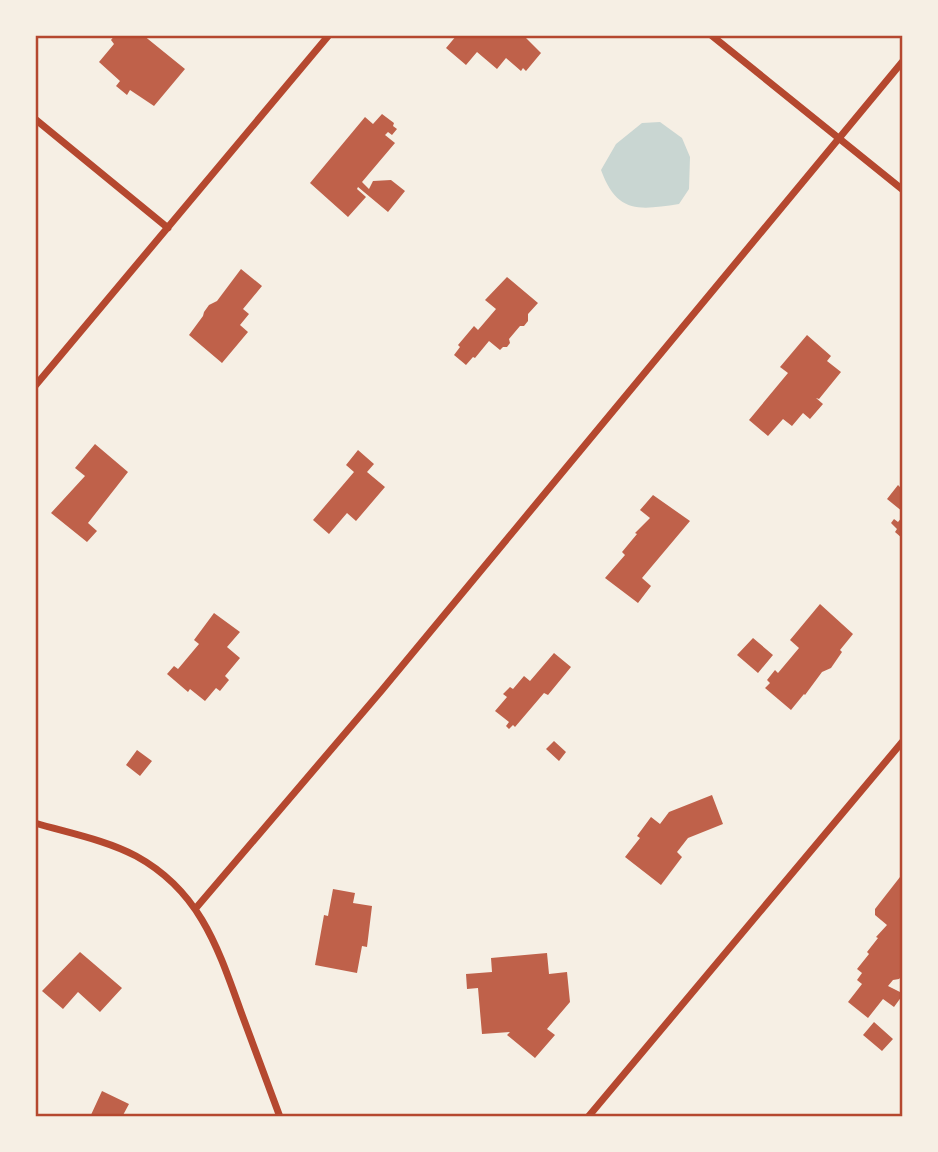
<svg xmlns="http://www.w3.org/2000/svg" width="938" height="1152" viewBox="0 0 938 1152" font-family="'DejaVu Sans',sans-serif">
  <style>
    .water { fill: #c9d6d2 }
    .building { fill: #bf614a }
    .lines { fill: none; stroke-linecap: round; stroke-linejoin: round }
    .minor { stroke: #b5482f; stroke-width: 7 }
    .neatline { fill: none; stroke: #b5482f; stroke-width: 2.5 }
  </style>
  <rect width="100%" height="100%" fill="#f6efe4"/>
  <path class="water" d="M 660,122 L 682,138 L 690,157 L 689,189 L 679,204 C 639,210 617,214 601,170 L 616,144 L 642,123 Z"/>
  <path class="building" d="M 115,35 L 143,35 L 185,69 L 154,106 L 130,90 L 127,95 L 116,86 L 120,81 L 99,62 L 114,44 L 111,40 Z
    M 457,35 L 525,35 L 524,36 L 541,53 L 526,71 L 523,68 L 521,71 L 506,58 L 497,69 L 477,52 L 466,65 L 446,48 Z
    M 382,114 L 394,123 L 393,126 L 397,129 L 392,135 L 388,132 L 385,135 L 395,143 L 362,182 L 369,189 L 373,181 L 391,180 L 405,191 L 388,212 L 358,187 L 357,189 L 366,197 L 348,217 L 310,183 L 365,117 L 373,124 Z
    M 241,269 L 262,286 L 243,309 L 249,314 L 240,325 L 248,332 L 222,363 L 189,335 L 203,316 L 204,312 L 209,305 L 217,301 Z
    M 507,277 L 538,303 L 528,314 L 528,321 L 524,326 L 520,326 L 509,339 L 510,343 L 507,347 L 503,347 L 500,350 L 489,341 L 475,358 L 473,357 L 466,365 L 454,355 L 460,347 L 458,345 L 474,326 L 478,330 L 496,309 L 485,300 Z
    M 807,335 L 831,356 L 827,361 L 841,372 L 819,399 L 816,398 L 823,404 L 810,419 L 803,413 L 792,426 L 783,419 L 768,436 L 749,420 L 788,373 L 780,367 Z
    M 95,444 L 128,472 L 88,523 L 97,531 L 87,542 L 51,513 L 85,476 L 75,468 Z
    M 358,450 L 374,464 L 367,472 L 385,487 L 356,521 L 347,513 L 329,534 L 313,520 L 354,472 L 346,465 Z
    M 898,485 L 903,490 L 903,512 L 887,499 Z
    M 653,495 L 690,521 L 642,578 L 651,586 L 638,603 L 605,578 L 625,555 L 622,552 L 637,534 L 635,533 L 650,518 L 640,510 Z
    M 903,516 L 903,539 L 895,532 L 897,529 L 891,523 L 894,519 L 898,522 Z
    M 820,604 L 853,634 L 840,650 L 842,652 L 831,668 L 822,672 L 805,695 L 804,694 L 791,710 L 765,688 L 770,683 L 767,680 L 775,670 L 778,673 L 799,648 L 790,640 Z
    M 214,613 L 240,632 L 227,647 L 240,658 L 225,676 L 229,680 L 220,691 L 216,688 L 205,701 L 190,689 L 188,692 L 167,674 L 174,666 L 178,669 L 199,644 L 194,640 Z
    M 753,638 L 773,655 L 758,673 L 737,655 Z
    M 554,653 L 571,667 L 548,695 L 544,693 L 515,727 L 513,725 L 509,729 L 506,726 L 509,722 L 495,711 L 507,697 L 503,694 L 510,687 L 513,689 L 524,676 L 530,681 Z
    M 554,741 L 566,752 L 559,761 L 546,749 Z
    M 137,750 L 152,761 L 140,776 L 126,765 Z
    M 712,795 L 723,824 L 688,838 L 677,852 L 682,857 L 661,885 L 625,857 L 640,838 L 637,836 L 651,817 L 660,824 L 669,812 Z
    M 900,877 L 903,879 L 903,975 L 899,979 L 893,980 L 888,986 L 902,993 L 902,996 L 894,1007 L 883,999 L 868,1018 L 848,1002 L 862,984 L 857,980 L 862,973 L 857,969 L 869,954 L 867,952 L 878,938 L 876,937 L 887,925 L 875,915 L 875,909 Z
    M 333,889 L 355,893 L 353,903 L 372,906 L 367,947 L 362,946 L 357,973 L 315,965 L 324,915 L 328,916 Z
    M 80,952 L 122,988 L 100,1012 L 78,992 L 63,1009 L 42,991 Z
    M 547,953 L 549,974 L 567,972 L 570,1002 L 547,1029 L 555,1035 L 535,1058 L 507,1035 L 510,1032 L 482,1034 L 478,988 L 467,989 L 466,974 L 492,972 L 491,958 Z
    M 874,1022 L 893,1039 L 882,1051 L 863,1035 Z
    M 102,1091 L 129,1104 L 122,1117 L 90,1117 Z"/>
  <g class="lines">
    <path class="minor" d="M 711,35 L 903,190
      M 35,119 L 168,228
      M 35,386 L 329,35
      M 35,823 C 69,833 106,840 136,856 C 200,891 218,948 241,1012 C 254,1047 267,1082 280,1117
      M 196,908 L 382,690 L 903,61
      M 588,1117 L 903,741"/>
  </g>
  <rect width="938" height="1152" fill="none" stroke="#f6efe4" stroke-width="74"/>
  <rect x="37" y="37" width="864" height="1078" class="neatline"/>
</svg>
